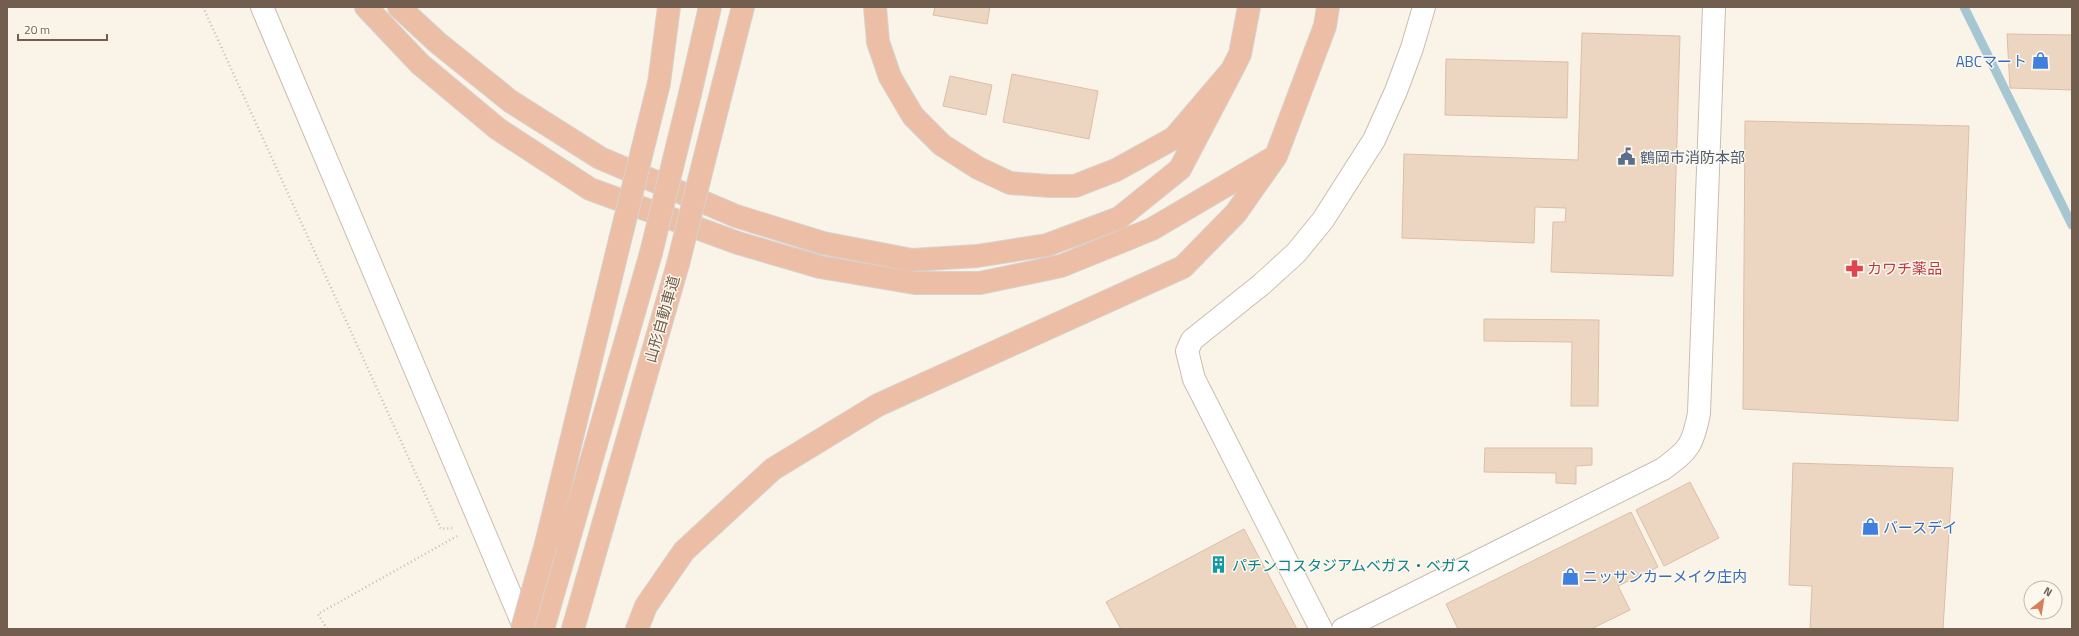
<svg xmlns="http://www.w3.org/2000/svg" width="2079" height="636" viewBox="0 0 2079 636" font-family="'Titillium Web','Noto Sans JP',sans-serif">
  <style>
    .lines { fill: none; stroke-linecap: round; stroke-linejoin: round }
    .stream { stroke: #a6c7d2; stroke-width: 9 }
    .building { fill: #ecd6c2; stroke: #ddbea5 }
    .tertiary-casing { stroke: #cbbdaf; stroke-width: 24 }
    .motorway-casing { stroke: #d7d2ce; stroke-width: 24 }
    .path { stroke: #d1baa6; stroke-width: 2.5; stroke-dasharray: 1 3; stroke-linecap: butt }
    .tertiary { stroke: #fff; stroke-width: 22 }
    .motorway { stroke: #edbea6; stroke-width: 22 }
    .motorway-bridge-casing { stroke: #d7d2ce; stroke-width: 24; stroke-linecap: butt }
    .motorway-bridge { stroke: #edbea6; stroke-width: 22 }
    .labels { text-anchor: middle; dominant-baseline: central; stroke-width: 3; stroke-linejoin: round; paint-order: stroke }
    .shop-label { font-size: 15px; fill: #366cbe; stroke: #fdf8ee; text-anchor: start }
    .service-label { font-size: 15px; fill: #4e5e75; stroke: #fdf8ee; text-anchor: start }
    .health-label { font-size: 15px; fill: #be3a42; stroke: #fdf8ee; text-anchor: start }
    .street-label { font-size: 15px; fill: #715e4f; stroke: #fdf8ee }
    .culture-label { font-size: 15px; fill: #0d838f; stroke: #fdf8ee; text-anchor: start }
  </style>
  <rect width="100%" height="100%" fill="#faf4e8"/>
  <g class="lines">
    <path class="stream" d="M 1964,7 L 2072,225"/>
  </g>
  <path class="building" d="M 935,7 L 990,7 L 987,24 L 933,15 Z
    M 1582,33 L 1680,36 L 1673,276 L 1551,272 L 1553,222 L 1565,222 L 1566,208 L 1535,207 L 1534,243 L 1402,238 L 1404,154 L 1578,160 Z
    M 2007,34 L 2072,35 L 2072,90 L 2010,88 Z
    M 1446,59 L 1568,62 L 1567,118 L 1445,115 Z
    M 1012,74 L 1098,91 L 1089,139 L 1003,122 Z
    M 950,76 L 992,85 L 986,115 L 943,106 Z
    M 1745,121 L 1969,126 L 1958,421 L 1743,409 Z
    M 1484,319 L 1599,320 L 1598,406 L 1571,406 L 1572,342 L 1484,341 Z
    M 1485,448 L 1592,448 L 1592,465 L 1576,466 L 1576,484 L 1556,483 L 1556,473 L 1484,472 Z
    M 1793,463 L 1953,468 L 1943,629 L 1810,629 L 1812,586 L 1789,585 Z
    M 1690,482 L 1719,538 L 1664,566 L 1636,510 Z
    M 1631,512 L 1658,567 L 1618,586 L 1630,610 L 1591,629 L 1458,629 L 1446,604 Z
    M 1244,529 L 1297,629 L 1121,629 L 1106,602 Z"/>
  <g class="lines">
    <defs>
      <path id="tertiary" d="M 262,7 L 525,629
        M 1321,629 L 1194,379 L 1187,351 L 1192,340 L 1262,284 L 1296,253 L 1323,220 L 1374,140 L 1396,91 L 1412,48 L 1424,7
        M 1343,629 L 1663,469 C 1689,450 1693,445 1699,413 L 1714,7"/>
      <path id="motorway" d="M 366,7 L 420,64 L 498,129 L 590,189 L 738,243 L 820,267 L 915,283 L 980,283 L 1061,266 L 1152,229 L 1276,156
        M 399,7 L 438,43 L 510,101 L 600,158 L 736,216 L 823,243 L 912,260 L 977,256 L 1047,245 L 1119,218 L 1180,169 L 1232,70
        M 875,7 L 878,42 L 890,77 L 913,116 L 942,145 L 978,168 L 1010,183 L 1050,186 L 1075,186 L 1116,170 L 1174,138 L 1232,70 L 1240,54 L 1249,7
        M 659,83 L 669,7
        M 690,94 L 710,7
        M 718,105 L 743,7
        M 546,544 L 620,240
        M 543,629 L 651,253
        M 573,629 L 678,264
        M 637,629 L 646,606 L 684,551 L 773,469 L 878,405 L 1183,267 L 1236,213 L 1276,156 L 1325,26 L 1328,7"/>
    </defs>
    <use href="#tertiary" class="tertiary-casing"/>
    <use href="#motorway" class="motorway-casing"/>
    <path class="path" d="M 203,7 L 441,529 L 453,528
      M 327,629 L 318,614 L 457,536"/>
    <use href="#tertiary" class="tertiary"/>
    <use href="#motorway" class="motorway"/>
    <defs>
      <path id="motorway-bridge" d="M 620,240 L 659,83
        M 651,253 L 690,94
        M 678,264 L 718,105
        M 522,629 L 546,544"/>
    </defs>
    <use href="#motorway-bridge" class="motorway-bridge-casing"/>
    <use href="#motorway-bridge" class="motorway-bridge"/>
  </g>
  <defs>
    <symbol id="shop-bare" viewBox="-9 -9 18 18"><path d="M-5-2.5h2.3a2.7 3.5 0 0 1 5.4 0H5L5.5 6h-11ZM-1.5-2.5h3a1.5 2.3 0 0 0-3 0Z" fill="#3f7fe0" stroke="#fdf8ee" stroke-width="2.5" paint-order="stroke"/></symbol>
    <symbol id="civic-bare" viewBox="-9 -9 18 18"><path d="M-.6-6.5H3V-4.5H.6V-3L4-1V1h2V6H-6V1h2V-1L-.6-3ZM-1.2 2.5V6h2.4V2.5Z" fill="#5c6f8a" stroke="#fdf8ee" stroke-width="2.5" paint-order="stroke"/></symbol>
    <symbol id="pharmacy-bare" viewBox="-9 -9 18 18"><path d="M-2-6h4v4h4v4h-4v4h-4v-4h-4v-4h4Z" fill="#e0444e" stroke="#fdf8ee" stroke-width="2.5" paint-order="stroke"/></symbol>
    <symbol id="building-bare" viewBox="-9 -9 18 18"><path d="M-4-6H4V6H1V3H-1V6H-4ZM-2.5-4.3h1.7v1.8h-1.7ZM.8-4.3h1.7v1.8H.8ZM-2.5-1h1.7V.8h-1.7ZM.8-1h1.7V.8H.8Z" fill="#0f9aa8" stroke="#fdf8ee" stroke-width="2.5" paint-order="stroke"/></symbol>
  </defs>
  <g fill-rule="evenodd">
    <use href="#shop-bare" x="2028" y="48" width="25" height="25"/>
    <use href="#civic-bare" x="1614" y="144" width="25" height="25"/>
    <use href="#pharmacy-bare" x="1842" y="256" width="25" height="25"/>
    <use href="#shop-bare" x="1858" y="514" width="25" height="25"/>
    <use href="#building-bare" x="1206" y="552" width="25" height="25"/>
    <use href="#shop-bare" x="1558" y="564" width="25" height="25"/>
  </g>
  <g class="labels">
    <g class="shop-label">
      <text x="2027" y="61" text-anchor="end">ABCマート</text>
      <text x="1883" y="527">バースデイ</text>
      <text x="1583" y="576">ニッサンカーメイク庄内</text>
    </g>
    <g class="service-label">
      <text x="1640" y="157">鶴岡市消防本部</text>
    </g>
    <g class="health-label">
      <text x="1867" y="268">カワチ薬品</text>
    </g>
    <g class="street-label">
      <text transform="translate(662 319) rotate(-74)">山形自動車道</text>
    </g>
    <g class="culture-label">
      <text x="1232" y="565">パチンコスタジアムベガス・ベガス</text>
    </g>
  </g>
  <rect width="2079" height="636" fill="none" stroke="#715e4f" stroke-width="16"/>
  <g transform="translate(2043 600) rotate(30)"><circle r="19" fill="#fdf8ee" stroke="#c5baae"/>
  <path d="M0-3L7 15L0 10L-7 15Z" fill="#d5805b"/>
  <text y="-6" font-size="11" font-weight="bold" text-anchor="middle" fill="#715e4f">N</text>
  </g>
  <path d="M18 34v6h89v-6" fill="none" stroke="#715e4f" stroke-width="2"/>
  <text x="24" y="34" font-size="12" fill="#715e4f" stroke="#fdf8ee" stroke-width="3" paint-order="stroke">20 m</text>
</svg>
